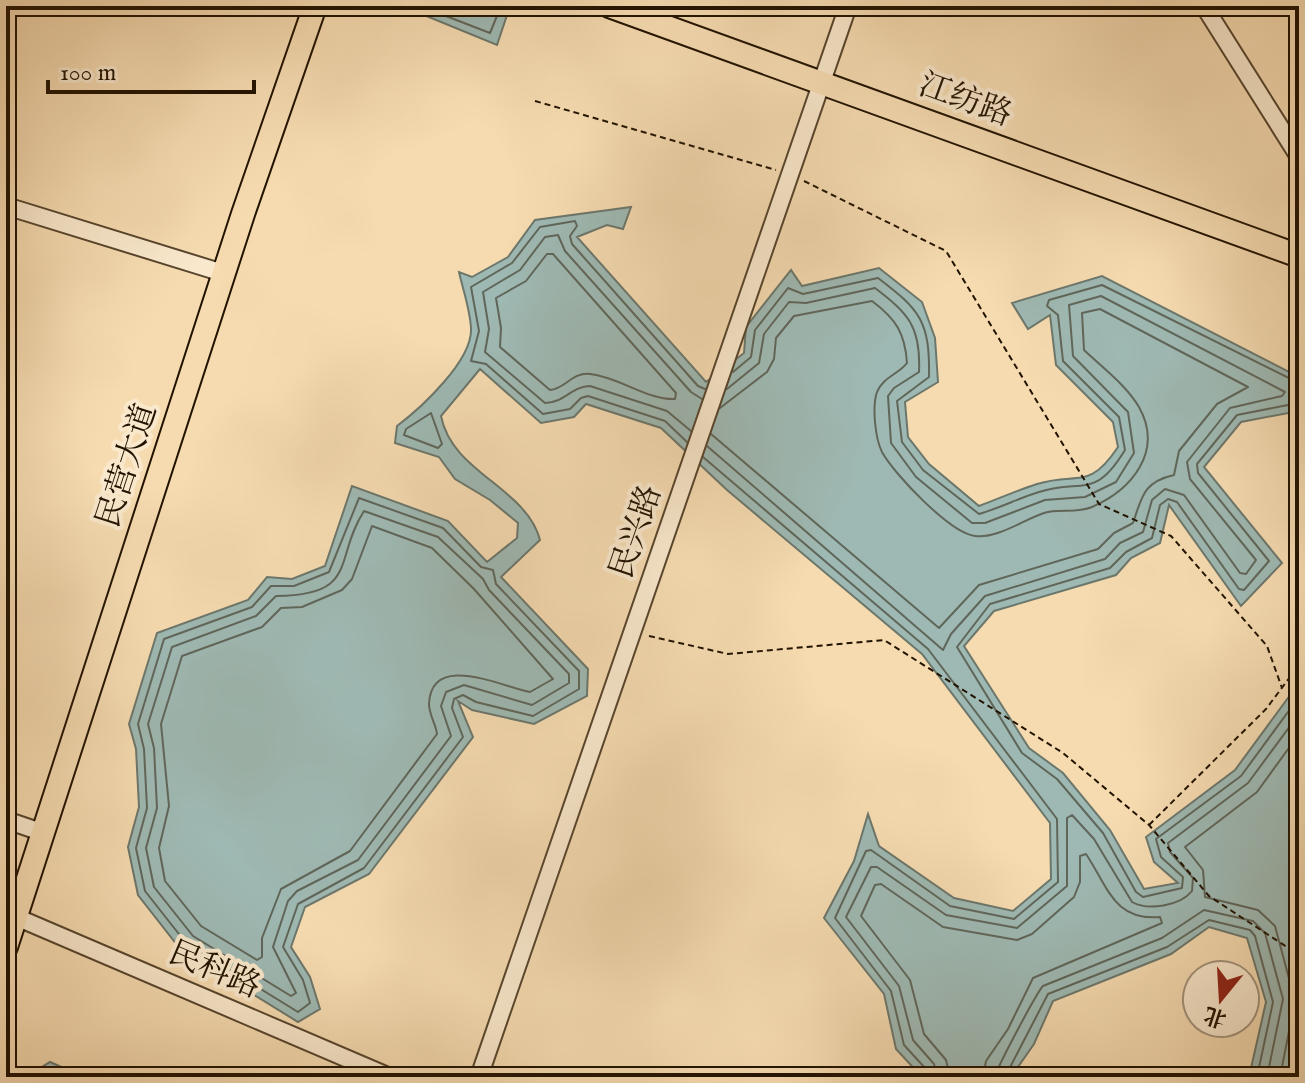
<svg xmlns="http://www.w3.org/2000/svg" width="1305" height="1083" viewBox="0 0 1305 1083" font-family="'IM FELL English','Noto Serif SC',serif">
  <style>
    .water { fill: #9eb9b3; stroke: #6c776c; stroke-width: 2 }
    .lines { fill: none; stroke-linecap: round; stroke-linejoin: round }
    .shore { stroke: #60665a; stroke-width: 2 }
    .minor-casing { stroke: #57452d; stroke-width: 20 }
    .major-casing { stroke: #221301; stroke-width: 26 }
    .path { stroke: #221301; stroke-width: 2; stroke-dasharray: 6 4; stroke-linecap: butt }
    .minor { stroke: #f9e8cc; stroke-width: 16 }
    .major { stroke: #f6dbb1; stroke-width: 22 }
    .labels { text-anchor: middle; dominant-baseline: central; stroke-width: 8; stroke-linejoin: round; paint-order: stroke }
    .street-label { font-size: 32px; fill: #221301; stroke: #f9e8cc }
  </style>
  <rect width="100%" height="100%" fill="#f6dbb1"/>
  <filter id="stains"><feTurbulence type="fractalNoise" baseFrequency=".0025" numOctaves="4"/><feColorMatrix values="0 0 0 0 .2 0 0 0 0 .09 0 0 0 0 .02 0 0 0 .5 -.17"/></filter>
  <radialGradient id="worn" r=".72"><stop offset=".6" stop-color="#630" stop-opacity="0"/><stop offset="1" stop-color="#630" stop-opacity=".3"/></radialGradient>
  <path class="water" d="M 402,6 L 510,6 L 497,45 Z
    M 631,207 L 623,229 L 607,225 L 577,237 L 706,382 L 744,353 L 746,327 L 791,270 L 802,286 L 879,268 L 922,302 L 935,338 L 938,382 L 905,402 L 908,437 L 929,464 L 979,506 C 998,499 1018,490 1037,484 C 1078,471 1088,492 1118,447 L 1113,422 L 1056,365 L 1050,315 L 1028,329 L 1012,303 L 1102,276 L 1299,377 L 1299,423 L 1288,413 L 1241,422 L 1204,467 L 1282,563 L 1241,606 L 1169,505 L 1160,543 L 1131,558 L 1116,575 L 994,611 L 964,646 L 1029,748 L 1063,773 L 1110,830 L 1144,889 L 1178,883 L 1154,862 L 1146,837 L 1235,770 L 1299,683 L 1299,1077 L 1249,1077 L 1266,1002 L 1247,938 L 1209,927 L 1171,954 L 1053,1001 L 1034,1044 L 1011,1077 L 921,1076 L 896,1049 L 884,994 L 824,918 L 854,861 L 868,814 L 879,846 L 954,898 L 1013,911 L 1051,879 L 1050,823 L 922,654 L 727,490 L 661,428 L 586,404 L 574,417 L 541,423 L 480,369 L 441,416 C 452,473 526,487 540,540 L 501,577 L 588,669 L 587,696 L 534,724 L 472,710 L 458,701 L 473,737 L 369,874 L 305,907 L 291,947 L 310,977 L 320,1009 L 298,1022 L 181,950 L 138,895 L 128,847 L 139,807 L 136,749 L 129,724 L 157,633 L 248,600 L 267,577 L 292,579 L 325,566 L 352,486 L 448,521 L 487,562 L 517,538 L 518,523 L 490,500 L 455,479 L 439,457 L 395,443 L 397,426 C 421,408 473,360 471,328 C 470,309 463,290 459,272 L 472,277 L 508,257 L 535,220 Z
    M 50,1062 L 84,1077 L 26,1077 Z"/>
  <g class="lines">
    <path class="shore" d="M 420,6 L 490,33 L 501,6
      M 547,254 L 553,254 L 676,393 L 675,399 C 647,400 619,377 590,374 C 572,372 565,389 550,390 L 500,347 L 501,328 L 496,298 L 526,281 Z
      M 733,372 L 751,357 L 755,330 L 788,288 L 803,294 L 878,278 C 920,310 930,321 929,377 L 897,401 L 902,442 L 923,470 L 979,514 C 1000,508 1019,498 1039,492 C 1082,478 1094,501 1125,450 L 1119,417 L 1063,361 L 1058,315 L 1047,306 L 1049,300 L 1102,285 L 1299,383
      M 1299,412 L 1288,405 L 1237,415 L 1197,464 L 1198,473 L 1269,561 L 1244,590 L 1239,589 L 1177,502 L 1168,499 L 1160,505 L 1152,538 L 1126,552 L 1110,568 L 990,604 L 957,647 L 1022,753 L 1057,779 L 1103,833 L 1136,892 L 1143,897 L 1182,888 L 1183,877 L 1161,857 L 1156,839 L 1241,776 L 1299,697
      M 431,413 L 442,444 L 438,448 L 404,435 L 406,429 Z
      M 691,431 L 667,411 L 590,386 C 572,386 564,403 545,403 L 485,352 L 489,329 L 483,292 L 520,270 L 545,237 L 558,235 L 565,251 L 691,392 L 702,399
      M 711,434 L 939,628 L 979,585 L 1098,549 L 1114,533 L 1133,523 C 1142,497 1143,482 1174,475 L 1179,451 L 1217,404 L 1248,387 L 1100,309 L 1082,313 L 1084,350 C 1103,368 1126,385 1139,407 C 1164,452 1131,490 1092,507 C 1076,514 1059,508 1044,513 C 1023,520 997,539 975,536 C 950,533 894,474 882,452 C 875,438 872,406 877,392 C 883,377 899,374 907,363 C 905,333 896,319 872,301 L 794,316 L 776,338 L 774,359 L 767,372 L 720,408
      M 687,442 L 665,421 L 588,396 L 581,398 L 570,409 L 543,414 L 486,364 L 471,361 L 479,331 L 471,287 L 512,263 L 540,227 L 575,221 L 577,226 L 570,236 L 572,244 L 698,386 L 705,389
      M 707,446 L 943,650 L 951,634 L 985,596 L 1105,559 L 1120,543 L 1143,532 L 1152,500 L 1165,489 L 1184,495 L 1240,573 L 1246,574 L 1256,560 L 1190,479 L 1187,462 L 1230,408 L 1282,396 L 1285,392 L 1101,296 L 1069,305 L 1073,356 L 1128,412 L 1134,453 L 1116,482 L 1085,497 L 1045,500 L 985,523 L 972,523 L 916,477 L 891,443 L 888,396 L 894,388 L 919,372 C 921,327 909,314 875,288 L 806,303 L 789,302 L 764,334 L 759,363 L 727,389
      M 703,457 L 928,649 L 1057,819 L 1058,882 L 1014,919 L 950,906 L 871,850 L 866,851 L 835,918 L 891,991 L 904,1045 L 926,1069 L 927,1077
      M 359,498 L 443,528 L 481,567 L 493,570 L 496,584 L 579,671 L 579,689 L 533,716 L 476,702 L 463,695 L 454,699 L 452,708 L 463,737 L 364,868 L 298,904 L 283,947 L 303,980 L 310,1003 L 298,1012 L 186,943 L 145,891 L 136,848 L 147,808 L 144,749 L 138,724 L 164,639 L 252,607 L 271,586 L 294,586 L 329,572 Z
      M 364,511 L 438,537 L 483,579 L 489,590 L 569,674 L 569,683 L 532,705 L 464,685 L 446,692 L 441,706 L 451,736 L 358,860 L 297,891 L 288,901 L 273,947 L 296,993 L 291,996 L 193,936 L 154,887 L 146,848 L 157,808 L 154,748 L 148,724 L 172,647 L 256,616 L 276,596 C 360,595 333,559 364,511 Z
      M 372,526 L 432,548 L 474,589 L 553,679 L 530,692 C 502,687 431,651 429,704 C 429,715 436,724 437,734 L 350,851 L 281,889 L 262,938 L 262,957 L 257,960 L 201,926 L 165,881 L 159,848 L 169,806 L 161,724 L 182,656 L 262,627 L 281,608 L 302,607 L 342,590 L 352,579 Z
      M 938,1077 L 934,1064 L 913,1040 L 899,986 L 846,917 L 871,867 L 877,867 L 946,915 L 1017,928 L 1067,886 L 1067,818 L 1072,815 L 1094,839 L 1132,902 C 1148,911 1180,906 1192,891 L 1193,878 L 1170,852 L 1168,843 L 1248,783 L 1299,714
      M 950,1077 L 946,1060 L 924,1034 L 910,980 L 861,916 L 875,885 L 881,884 L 943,927 L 1017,940 L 1032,934 L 1074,897 L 1080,882 L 1080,856 L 1086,854 C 1108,887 1114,921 1160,917 L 1162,923 L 1033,978 L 1008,1029 L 986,1061 L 983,1077
      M 995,1077 C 995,1071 1037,992 1043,986 L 1162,938 L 1204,910 L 1253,921 L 1265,933 L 1283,999 L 1267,1077
      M 1005,1077 L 1048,994 L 1167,947 L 1209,920 L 1250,930 L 1255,936 L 1273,1002 L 1257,1077
      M 1280,1077 L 1295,1001 L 1275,926 L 1258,910 L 1205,897 L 1203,870 L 1185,847 L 1257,792 L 1299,734"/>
    <defs>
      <path id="minor" d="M 1204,6 L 1299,157
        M 6,206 L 223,273
        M 6,820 L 44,833
        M 16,917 L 390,1077
        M 479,1077 L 848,6"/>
      <path id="major" d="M 609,6 L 1299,256
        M 6,947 L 243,214 L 315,6"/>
    </defs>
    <use href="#minor" class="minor-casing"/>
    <use href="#major" class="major-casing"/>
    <path class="path" d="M 535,101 L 776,170
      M 804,181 L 946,251 L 1099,504 L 1171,536 L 1267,646 L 1282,688
      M 649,636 L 728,654 L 884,640 L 1063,753 L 1149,825 L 1209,896 L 1299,955
      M 1149,825 L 1266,709 L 1299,665"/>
    <use href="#minor" class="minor"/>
    <use href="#major" class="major"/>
  </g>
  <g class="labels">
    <g class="street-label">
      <text transform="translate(965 101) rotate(20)">江纺路</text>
      <text transform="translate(128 466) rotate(-72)">民营大道</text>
      <text transform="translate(637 532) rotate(-71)">民兴路</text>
      <text transform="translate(214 971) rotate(23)">民科路</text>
    </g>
  </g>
  <rect width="1305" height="1083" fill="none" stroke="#f6dbb1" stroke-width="32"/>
  <rect x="8" y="8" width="1289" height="1067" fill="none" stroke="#221301" stroke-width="4"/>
  <rect x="16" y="16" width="1273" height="1051" fill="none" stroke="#221301" stroke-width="2"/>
  <g transform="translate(1221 999) rotate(198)"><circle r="38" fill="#f9e8cc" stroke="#a3937b" stroke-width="2"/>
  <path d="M0-6L14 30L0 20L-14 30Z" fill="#8f2418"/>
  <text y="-12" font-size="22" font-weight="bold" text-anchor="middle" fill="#221301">北</text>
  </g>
  <path d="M48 80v12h206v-12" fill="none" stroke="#221301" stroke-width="4"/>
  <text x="60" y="80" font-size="24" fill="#221301" stroke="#f9e8cc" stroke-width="6" paint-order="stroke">100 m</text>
  <rect width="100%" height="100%" filter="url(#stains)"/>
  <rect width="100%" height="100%" fill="url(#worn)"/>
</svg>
